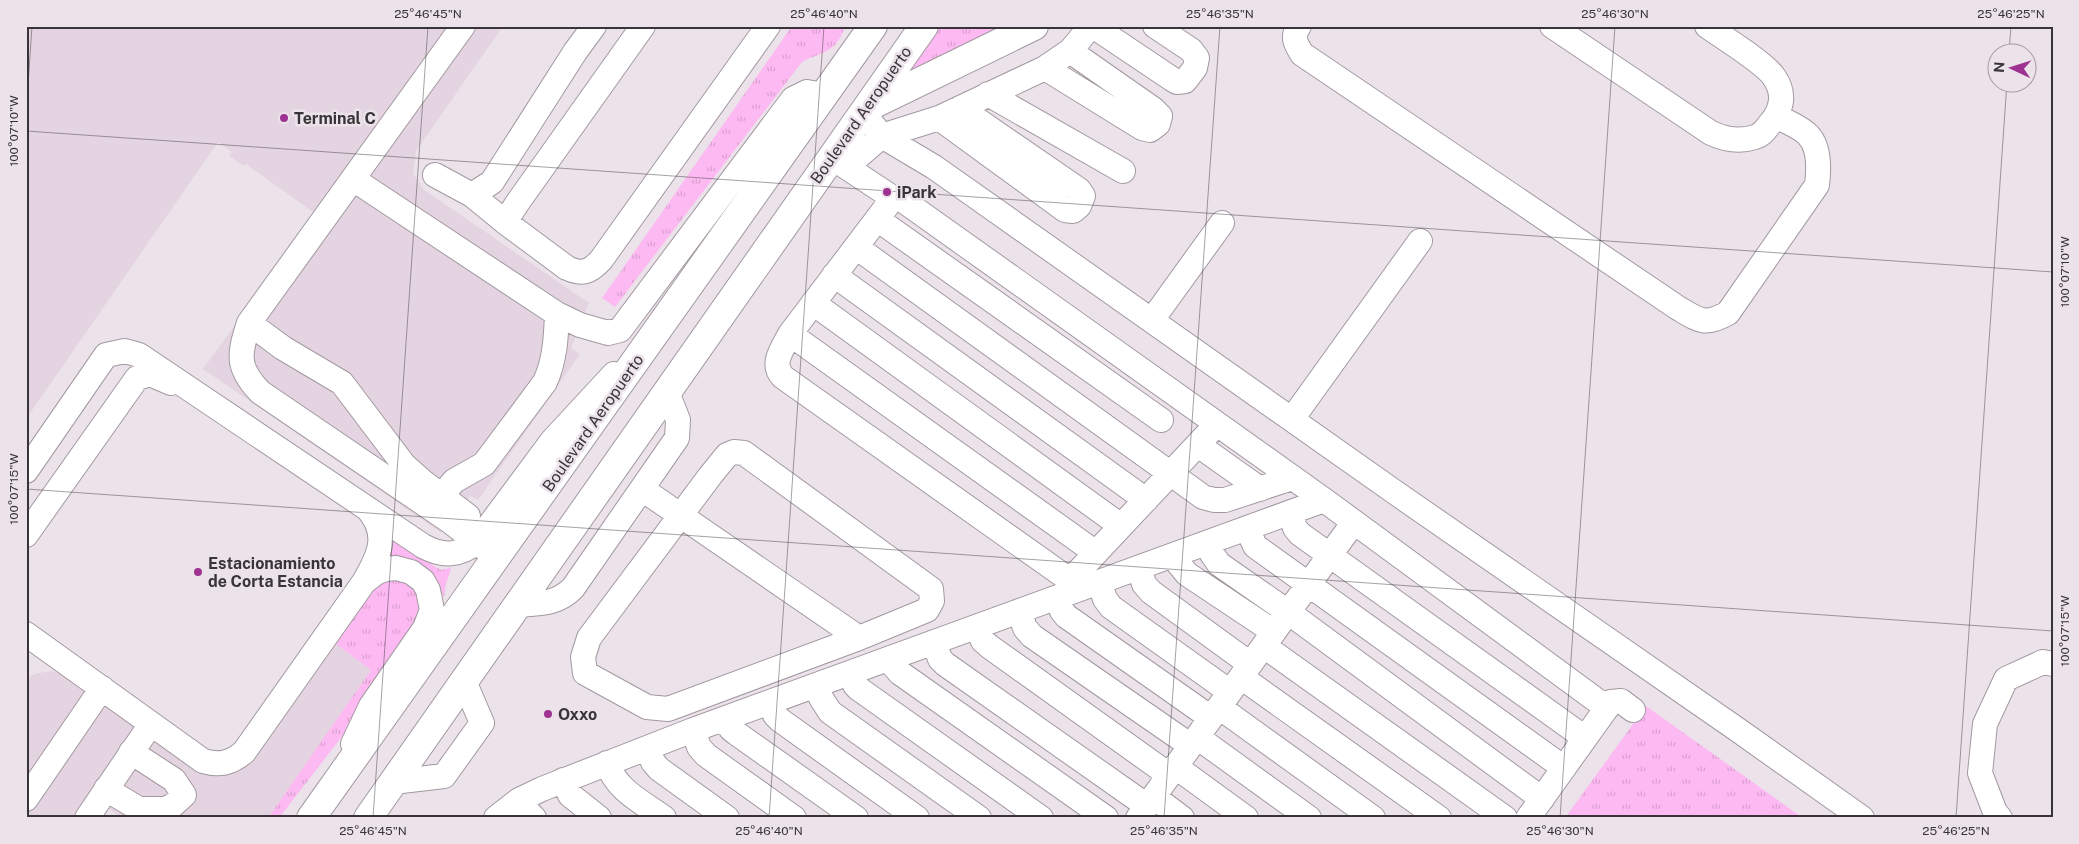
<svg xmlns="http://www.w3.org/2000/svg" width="2079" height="844" viewBox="0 0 2079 844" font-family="'Public Sans',sans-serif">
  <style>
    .built { fill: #e4d4e1 }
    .grass { fill: url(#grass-tufts) }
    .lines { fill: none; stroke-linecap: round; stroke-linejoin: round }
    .minor-casing { stroke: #a299a0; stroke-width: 26 }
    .highway-casing { stroke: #a299a0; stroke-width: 30 }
    .minor { stroke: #fff; stroke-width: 24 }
    .highway { stroke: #fff; stroke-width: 28 }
    .ticks { fill: none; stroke: #383437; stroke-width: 1; stroke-opacity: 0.45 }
    .poi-dot { fill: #9d3292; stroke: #ece2ea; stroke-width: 2 }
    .labels { text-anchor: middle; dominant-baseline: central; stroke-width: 5; stroke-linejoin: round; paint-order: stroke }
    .street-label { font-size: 16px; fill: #383437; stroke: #ece2ea }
    .poi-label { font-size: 16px; font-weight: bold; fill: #383437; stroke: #ece2ea; text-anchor: start }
    .neatline { fill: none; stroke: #383437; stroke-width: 2 }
    .ticks-label { font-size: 12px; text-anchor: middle; fill: #383437 }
  </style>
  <defs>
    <pattern id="grass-tufts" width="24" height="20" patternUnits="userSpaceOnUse" patternTransform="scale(1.25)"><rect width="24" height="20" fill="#fdbaf2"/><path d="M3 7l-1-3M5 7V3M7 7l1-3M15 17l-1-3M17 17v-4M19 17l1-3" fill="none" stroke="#daa0d0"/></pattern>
  </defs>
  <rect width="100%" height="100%" fill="#ece2ea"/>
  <path class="built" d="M 26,26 L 503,26 L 416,151 L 413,173 L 423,189 L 589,303 L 571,348 L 580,354 L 478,500 L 470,496 L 442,533 L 203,369 L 316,214 L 246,164 L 244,166 L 229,156 L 232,152 L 218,142 L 26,419 Z
    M 382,579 L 428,590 L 279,818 L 121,818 L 107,807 L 100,818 L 26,818 L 26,678 L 38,673 L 53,671 L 67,676 L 193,769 L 207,772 L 259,747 Z"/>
  <path class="grass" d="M 792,26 L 845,26 C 837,52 824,51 802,62 L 615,307 L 602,298 Z
    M 937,26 L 1015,26 L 893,85 Z
    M 383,534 L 407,547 L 437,568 L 442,570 L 449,568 L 451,569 L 446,584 L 444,597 L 435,581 L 405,562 L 385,555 Z
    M 401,572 L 431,599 L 364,708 L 279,818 L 268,818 L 371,670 L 336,644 L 382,579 Z
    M 1646,706 L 1803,818 L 1565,818 Z"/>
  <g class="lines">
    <defs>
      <path id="minor" d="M 463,26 L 249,323 C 239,354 236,367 260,392 L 451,522 L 488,551
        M 643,26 L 518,202 L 505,222 L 567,268 C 582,275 590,272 601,260 L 768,26
        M 1093,26 L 1172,79 L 1177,82 L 1185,81 L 1195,68 L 1197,58 L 1191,50 L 1155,26
        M 1299,26 C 1291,37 1296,44 1302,54 L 1678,308 C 1700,321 1705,326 1728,313 L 1817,185 C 1819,169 1820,147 1808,135 C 1801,127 1786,122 1777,116
        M 1552,26 L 1711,133 C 1724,139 1740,142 1755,137 C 1762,135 1765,130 1769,125 C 1782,111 1786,94 1774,77 C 1765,63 1722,37 1707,26
        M 1045,68 L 1142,128 L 1150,130 L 1158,124 L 1160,116 L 1153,109 L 1070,51
        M 988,94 L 1123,171
        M 864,114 L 882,136 L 934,167 L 1396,493 L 1738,730 L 1862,818
        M 939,118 L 1065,210 L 1073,211 L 1079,206 L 1083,196 L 1079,190 L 960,108
        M 834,159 L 893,198
        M 846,167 L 882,136 L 939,118 L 1045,68 L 1070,51 L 1091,26
        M 435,175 L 472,195 L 492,182 L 575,52 L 594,26
        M 353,179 L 557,314 L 580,325 L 608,333 L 620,330 L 793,99 L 807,92 L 824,95
        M 472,195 L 505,222
        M 877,219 L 1161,420
        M 856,247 L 1203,497 L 1214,500 L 1225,500 L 1292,478
        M 834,275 L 1146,500
        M 813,303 L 1121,526
        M 1152,320 L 1222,223
        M 249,323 L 283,348 L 342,383 L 404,465 L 422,481 L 468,516
        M 790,334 L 1096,553
        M 1292,419 L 1420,241
        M 1216,425 L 1077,573 L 1069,577 L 1064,576 L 783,377 C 770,364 783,348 790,334 L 893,198 L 901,199 L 1324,500 L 1607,708
        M 1198,445 L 1260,489
        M 734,452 L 744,453 L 931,589 L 932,601 L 927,610 L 859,638 L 668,709 L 647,707 L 585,673 L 583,657 L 589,638 L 710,476 L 727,455 Z
        M 26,471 L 106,355 L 125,351 L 139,355 L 423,546 C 443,557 459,556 477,542 L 552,441 L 614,374
        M 642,489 L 859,638
        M 442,495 L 454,481 L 484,464 L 545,382 C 555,360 556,338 557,314
        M 1290,513 L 1295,528 L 1300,534 L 1585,738
        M 1247,528 L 1255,546 L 1564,768
        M 26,535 L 137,378 L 150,374 L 171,383
        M 1208,543 L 1212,554 L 1219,564 L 1288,612 L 1542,799
        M 1176,554 L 1178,563 L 1187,574 L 1274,632
        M 1139,568 L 1144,584 L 1151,592 L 1250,664
        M 1099,582 L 1105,599 L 1111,607 L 1230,692
        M 1057,598 L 1062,611 L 1066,616 L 1211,718
        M 517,605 C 540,603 556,605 573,588 L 677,438 L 678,420 L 667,392
        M 1019,611 L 1025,628 L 1032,636 L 1191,746
        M 977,627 L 983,641 L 990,647 L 1169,775
        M 26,634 L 203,761 C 220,766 231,763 244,752 L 364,582 C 379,556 390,535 368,509
        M 934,642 L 940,659 L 945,664 L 1147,806
        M 1264,646 L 1505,818
        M 891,658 L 893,665 L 900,673 L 1106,818
        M 850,673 L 855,685 L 859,689 L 1041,818
        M 1241,677 L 1439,818
        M 817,685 L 821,698 L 830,712 L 979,818
        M 770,702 L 775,715 L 780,720 L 917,818
        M 1219,707 L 1373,818
        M 726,718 L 731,729 L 736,733 L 856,818
        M 693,730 L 699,747 L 706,755 L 794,818
        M 1197,737 L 1309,818
        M 353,744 L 371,706 L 425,628 L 432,610 L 428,590 L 423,581 L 411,572 L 396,568 L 386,569 L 377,572 L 364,582
        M 648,748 L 653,762 L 659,769 L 727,818
        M 607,763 C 617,791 641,801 664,818
        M 1176,767 L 1246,818
        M 563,780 L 570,795 L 599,818
        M 393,782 L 444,776 L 482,723 L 464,681
        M 106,789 L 139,809 L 165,809 L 172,806 L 184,795 L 174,780 L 131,752
        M 1154,797 L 1182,818
        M 26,799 L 102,688
        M 519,800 L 524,808 L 534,818
        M 87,818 L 151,724
        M 496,818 L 519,800 L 542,789 L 693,730 L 1324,500
        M 1138,818 L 1354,522
        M 1528,818 L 1611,702 L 1621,701 L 1633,710
        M 2000,818 L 1995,812 L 1980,773 L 1985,724 L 2006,679 L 2043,662 L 2053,664"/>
      <path id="highway" d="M 868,107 L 1034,26
        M 311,818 L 873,26
        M 368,818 L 924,26"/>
    </defs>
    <use href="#minor" class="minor-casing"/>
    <use href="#highway" class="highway-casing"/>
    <use href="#minor" class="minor"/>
    <use href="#highway" class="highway"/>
  </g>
  <path class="ticks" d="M 2009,52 L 2011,26M 26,115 L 32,26M 26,131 L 2053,272M 26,489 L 2053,631M 373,818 L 428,26M 769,818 L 824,26M 1164,818 L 1220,26M 1560,818 L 1615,26M 1956,818 L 2007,82"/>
  <g class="poi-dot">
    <circle cx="284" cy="118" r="5"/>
    <circle cx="887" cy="192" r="5"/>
    <circle cx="198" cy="572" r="5"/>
    <circle cx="548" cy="714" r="5"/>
  </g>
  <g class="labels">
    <g class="street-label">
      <text transform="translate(861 115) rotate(-55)">Boulevard Aeropuerto</text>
      <text transform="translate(593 423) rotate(-55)">Boulevard Aeropuerto</text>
    </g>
    <g class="poi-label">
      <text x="294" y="118">Terminal C</text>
      <text x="897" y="192">iPark</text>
      <text x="208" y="563">Estacionamiento<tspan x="208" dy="18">de Corta Estancia</tspan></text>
      <text x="558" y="714">Oxxo</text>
    </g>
  </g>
  <rect width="2079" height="844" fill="none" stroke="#ece2ea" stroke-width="55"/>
  <g transform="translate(2012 68) rotate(274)"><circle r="24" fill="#ece2ea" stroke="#a49ca2"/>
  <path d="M0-4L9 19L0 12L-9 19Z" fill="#9d3292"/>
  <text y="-8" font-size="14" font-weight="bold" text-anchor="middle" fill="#383437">N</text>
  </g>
  <rect x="28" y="28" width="2024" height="788" class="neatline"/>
  <g class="ticks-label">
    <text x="428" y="18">25°46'45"N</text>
    <text x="824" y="18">25°46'40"N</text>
    <text x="1220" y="18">25°46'35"N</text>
    <text x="1615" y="18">25°46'30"N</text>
    <text x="2011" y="18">25°46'25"N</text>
    <text transform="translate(14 131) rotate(-90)" y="4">100°07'10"W</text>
    <text transform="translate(2065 272) rotate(-90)" y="4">100°07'10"W</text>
    <text transform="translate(14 489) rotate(-90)" y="4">100°07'15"W</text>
    <text transform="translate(2065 631) rotate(-90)" y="4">100°07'15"W</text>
    <text x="373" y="835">25°46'45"N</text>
    <text x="769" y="835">25°46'40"N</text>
    <text x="1164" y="835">25°46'35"N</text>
    <text x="1560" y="835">25°46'30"N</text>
    <text x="1956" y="835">25°46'25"N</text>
  </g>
</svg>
